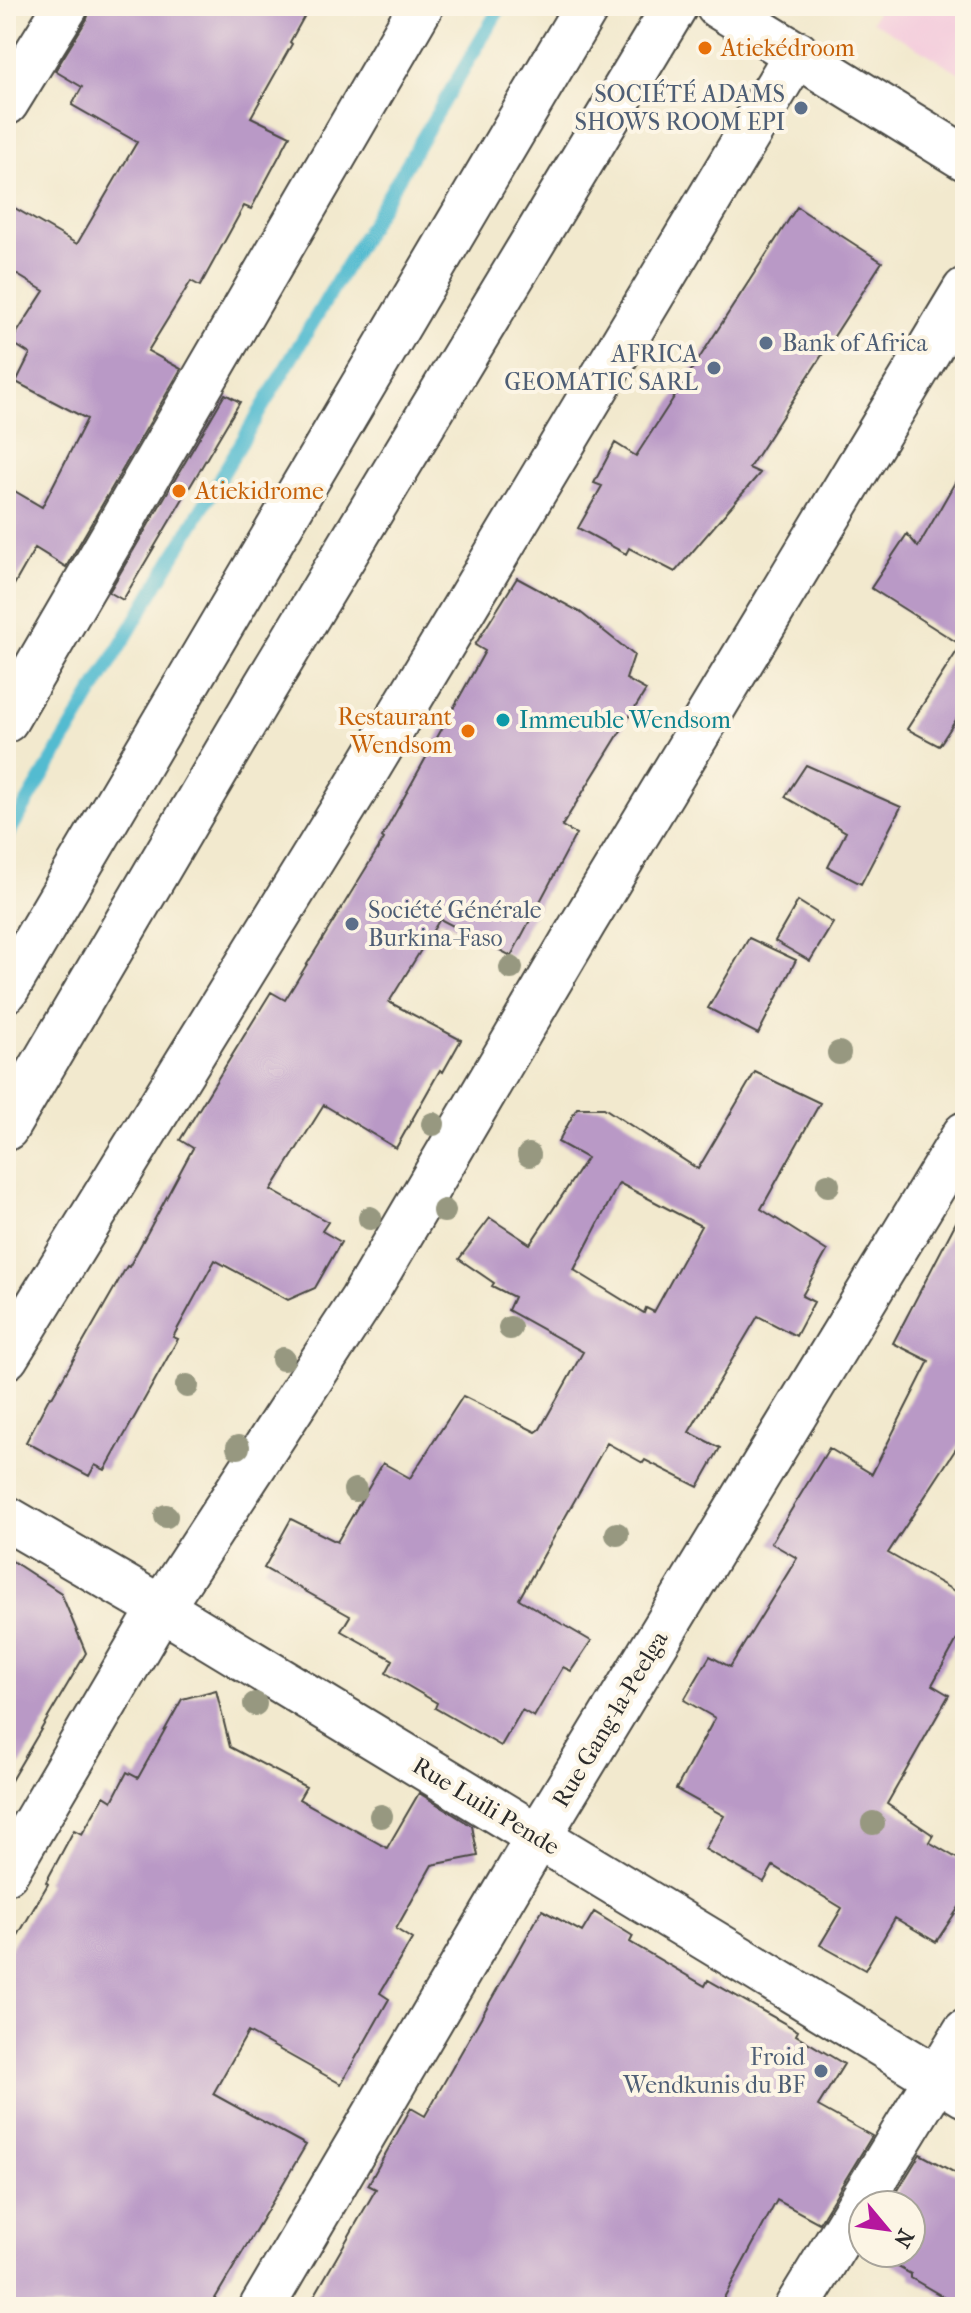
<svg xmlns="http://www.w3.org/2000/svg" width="971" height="2313" viewBox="0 0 971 2313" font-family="'IM FELL French Canon',serif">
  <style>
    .built { fill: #f4cfdd }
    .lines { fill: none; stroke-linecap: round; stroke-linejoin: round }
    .stream { stroke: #52bbd0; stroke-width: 14 }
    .building { fill: #b999c6; fill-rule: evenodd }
    .minor-casing { stroke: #494843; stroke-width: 48 }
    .major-casing { stroke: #494843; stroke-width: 48 }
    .minor { stroke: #fff; stroke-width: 44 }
    .major { stroke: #fff; stroke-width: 44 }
    .tree { fill: #979880 }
    .food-dot { fill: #e8710a; stroke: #fcf5e5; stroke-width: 3 }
    .service-dot { fill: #5c6f8a; stroke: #fcf5e5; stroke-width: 3 }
    .culture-dot { fill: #0f9aa8; stroke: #fcf5e5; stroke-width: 3 }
    .labels { text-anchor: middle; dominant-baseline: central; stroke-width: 8; stroke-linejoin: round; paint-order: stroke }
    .food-label { font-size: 24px; fill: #c56008; stroke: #fcf5e5; text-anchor: start }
    .service-label { font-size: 24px; fill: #4e5e75; stroke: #fcf5e5; text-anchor: end }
    .culture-label { font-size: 24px; fill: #0d838f; stroke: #fcf5e5; text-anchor: start }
    .street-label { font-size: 24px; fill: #2b2b2b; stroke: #fcf5e5 }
  </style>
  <rect width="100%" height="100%" fill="#fcf5e5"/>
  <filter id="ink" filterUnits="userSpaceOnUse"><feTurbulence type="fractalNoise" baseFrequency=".0125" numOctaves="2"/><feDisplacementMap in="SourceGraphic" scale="16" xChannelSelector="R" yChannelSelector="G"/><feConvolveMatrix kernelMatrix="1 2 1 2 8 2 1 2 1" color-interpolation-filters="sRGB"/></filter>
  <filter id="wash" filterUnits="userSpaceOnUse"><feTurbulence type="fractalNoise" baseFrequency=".006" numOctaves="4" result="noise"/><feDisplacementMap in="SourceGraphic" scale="32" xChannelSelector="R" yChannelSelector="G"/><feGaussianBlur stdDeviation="1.8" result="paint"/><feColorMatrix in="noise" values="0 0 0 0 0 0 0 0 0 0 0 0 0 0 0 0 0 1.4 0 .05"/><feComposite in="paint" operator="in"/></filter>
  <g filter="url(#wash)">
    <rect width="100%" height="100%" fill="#f2e9ce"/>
    <path class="built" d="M 880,6 L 965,6 L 965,76 L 872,21 Z"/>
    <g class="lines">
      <path class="stream" d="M 6,838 L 501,6"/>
    </g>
    <g id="blocks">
      <path class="building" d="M 91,6 L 310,6 L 290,42 L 292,44 L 251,117 L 290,136 L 251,209 L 244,206 L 200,286 L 191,281 L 148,351 L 181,369 L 66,567 L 35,548 L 6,599 L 6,486 L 42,507 L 87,419 L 16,382 L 30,354 L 11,342 L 44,291 L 6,268 L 6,203 L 77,244 L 137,142 L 72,105 L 82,87 L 55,71 L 87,19 Z
        M 797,207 L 882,262 L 749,468 L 760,473 L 675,572 L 629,548 L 626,554 L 578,528 L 602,486 L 594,483 L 615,443 L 636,456 Z
        M 225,394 L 240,402 L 123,600 L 109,592 Z
        M 965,465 L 965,706 L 939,746 L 907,729 L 961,645 L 871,588 L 907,534 L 918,547 Z
        M 517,578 L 580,612 L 634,655 L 626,679 L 646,690 L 562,826 L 576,834 L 511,956 L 440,919 L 389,1002 L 461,1040 L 443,1072 L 440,1070 L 396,1148 L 324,1105 L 271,1190 L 328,1222 L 322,1231 L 341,1242 L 315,1288 L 288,1300 L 215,1260 L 173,1337 L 178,1339 L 105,1470 L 95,1465 L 89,1476 L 26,1442 L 50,1396 L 52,1397 L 127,1266 L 129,1267 L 193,1148 L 180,1140 L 271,992 L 285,1000 L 384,839 L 382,837 L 485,651 L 475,645 Z
        M 806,765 L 901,807 L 861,884 L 828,867 L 846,832 L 785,797 Z
        M 798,901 L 833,923 L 810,961 L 775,941 Z
        M 749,938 L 796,960 L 758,1034 L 708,1008 Z
        M 755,1072 L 820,1103 L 761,1209 L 827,1251 L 802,1296 L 814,1302 L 796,1336 L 758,1316 L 689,1432 L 720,1448 L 698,1487 L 645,1460 L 643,1463 L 607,1443 L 519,1599 L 591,1641 L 571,1671 L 563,1667 L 534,1717 L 522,1710 L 501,1746 L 435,1708 L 437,1703 L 386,1673 L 393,1660 L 341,1631 L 350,1616 L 264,1568 L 291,1519 L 337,1542 L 383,1463 L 410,1478 L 463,1396 L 536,1432 L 540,1429 L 583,1352 L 508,1310 L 514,1297 L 492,1286 L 494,1283 L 459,1259 L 490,1218 L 530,1244 L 587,1158 L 558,1142 L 577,1108 L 604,1108 L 698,1169 ZM 619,1183 L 701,1226 L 654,1312 L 646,1308 L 644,1313 L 574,1270 Z
        M 965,1205 L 965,1435 L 888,1553 L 965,1597 L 965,1625 L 932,1685 L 949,1695 L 887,1804 L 933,1835 L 929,1842 L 965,1863 L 965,1898 L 936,1942 L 895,1918 L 865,1970 L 820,1945 L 842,1908 L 773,1866 L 764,1882 L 705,1849 L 724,1816 L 676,1789 L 715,1718 L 684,1700 L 710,1656 L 730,1667 L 797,1558 L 771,1543 L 829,1448 L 872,1474 L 929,1361 L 893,1343 Z
        M 6,1557 L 61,1593 L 86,1653 L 6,1789 Z
        M 216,1690 L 230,1747 L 306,1787 L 299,1799 L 387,1848 L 419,1793 L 472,1826 L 478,1856 L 432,1865 L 396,1929 L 412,1939 L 380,1993 L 389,1999 L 341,2084 L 248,2032 L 213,2094 L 306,2145 L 210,2307 L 6,2307 L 6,1956 L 48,1884 L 46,1882 L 74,1830 L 82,1834 L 104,1796 L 112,1801 L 127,1772 L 138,1778 L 182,1699 Z
        M 542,1910 L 582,1932 L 594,1912 L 633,1936 L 630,1942 L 705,1986 L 708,1980 L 798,2031 L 796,2035 L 844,2064 L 818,2106 L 872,2136 L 819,2223 L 777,2200 L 719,2307 L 308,2307 L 376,2189 L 368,2185 L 411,2108 L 425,2116 Z
        M 920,2154 L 965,2178 L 965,2307 L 961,2307 L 911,2278 L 911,2274 L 873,2253 L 911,2253 L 911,2205 L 889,2205 Z"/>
    </g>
  </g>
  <g filter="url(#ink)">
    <use href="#blocks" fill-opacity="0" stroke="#494843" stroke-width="2"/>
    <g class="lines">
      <defs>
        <path id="minor" d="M 718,6 L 965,158
          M 6,103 L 66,6
          M 6,720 L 421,6
          M 6,1357 L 361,780 L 797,53
          M 6,1518 L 161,1608 L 965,2095
          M 6,1872 L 161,1608 L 362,1300 L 584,922 L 965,290
          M 262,2307 L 538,1837 L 965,1134
          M 797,2307 L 965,2032"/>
        <path id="major" d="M 6,990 L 587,6
          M 6,1128 L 265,687 L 675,6"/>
      </defs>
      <use href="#minor" class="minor-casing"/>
      <use href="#major" class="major-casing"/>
      <use href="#minor" class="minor"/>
      <use href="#major" class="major"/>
    </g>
    <g class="tree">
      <circle cx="511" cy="968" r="12"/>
      <circle cx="839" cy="1053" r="12"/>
      <circle cx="433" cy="1124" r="12"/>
      <circle cx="529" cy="1155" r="12"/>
      <circle cx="828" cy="1185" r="12"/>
      <circle cx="444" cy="1211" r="12"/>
      <circle cx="370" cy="1218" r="12"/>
      <circle cx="510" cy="1328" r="12"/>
      <circle cx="283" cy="1359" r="12"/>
      <circle cx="187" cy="1386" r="12"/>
      <circle cx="238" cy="1447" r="12"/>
      <circle cx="355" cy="1490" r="12"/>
      <circle cx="166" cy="1516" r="12"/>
      <circle cx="617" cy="1534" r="12"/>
      <circle cx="255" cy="1704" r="12"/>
      <circle cx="381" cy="1816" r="12"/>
      <circle cx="873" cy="1823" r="12"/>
    </g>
  </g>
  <g class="food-dot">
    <circle cx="705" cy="48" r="8"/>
    <circle cx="179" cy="491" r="8"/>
    <circle cx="468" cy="731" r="8"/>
  </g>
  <g class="service-dot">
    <circle cx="801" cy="108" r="8"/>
    <circle cx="766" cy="343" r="8"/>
    <circle cx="714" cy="368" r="8"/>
    <circle cx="352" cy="924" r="8"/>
    <circle cx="821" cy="2071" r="8"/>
  </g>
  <circle class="culture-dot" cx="503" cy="720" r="8"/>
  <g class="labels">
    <g class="food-label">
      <text x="721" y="48">Atiekédroom</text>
      <text x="195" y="491">Atiekidrome</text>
      <text x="452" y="717" text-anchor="end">Restaurant<tspan x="452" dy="28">Wendsom</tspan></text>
    </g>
    <g class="service-label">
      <text x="785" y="94">SOCIÉTÉ ADAMS<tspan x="785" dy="28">SHOWS ROOM EPI</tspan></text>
      <text x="782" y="343" text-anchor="start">Bank of Africa</text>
      <text x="698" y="354">AFRICA<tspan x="698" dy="28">GEOMATIC SARL</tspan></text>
      <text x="368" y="910" text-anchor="start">Société Générale<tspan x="368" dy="28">Burkina-Faso</tspan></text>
      <text x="805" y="2057">Froid<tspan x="805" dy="28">Wendkunis du BF</tspan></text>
    </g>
    <g class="culture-label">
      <text x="519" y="720">Immeuble Wendsom</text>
    </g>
    <g class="street-label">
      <text transform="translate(610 1719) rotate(-59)">Rue Gang-la-Peelga</text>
      <text transform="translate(486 1806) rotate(31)">Rue Luili Pende</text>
    </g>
  </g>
  <rect width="971" height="2313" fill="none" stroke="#fcf5e5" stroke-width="32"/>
  <g transform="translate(887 2229) rotate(119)"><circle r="38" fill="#fcf5e5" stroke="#a8a49b" stroke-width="2"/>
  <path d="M0-6L14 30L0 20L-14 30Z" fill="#b5179e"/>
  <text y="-12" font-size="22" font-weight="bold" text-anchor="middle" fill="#2b2b2b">N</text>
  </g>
</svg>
